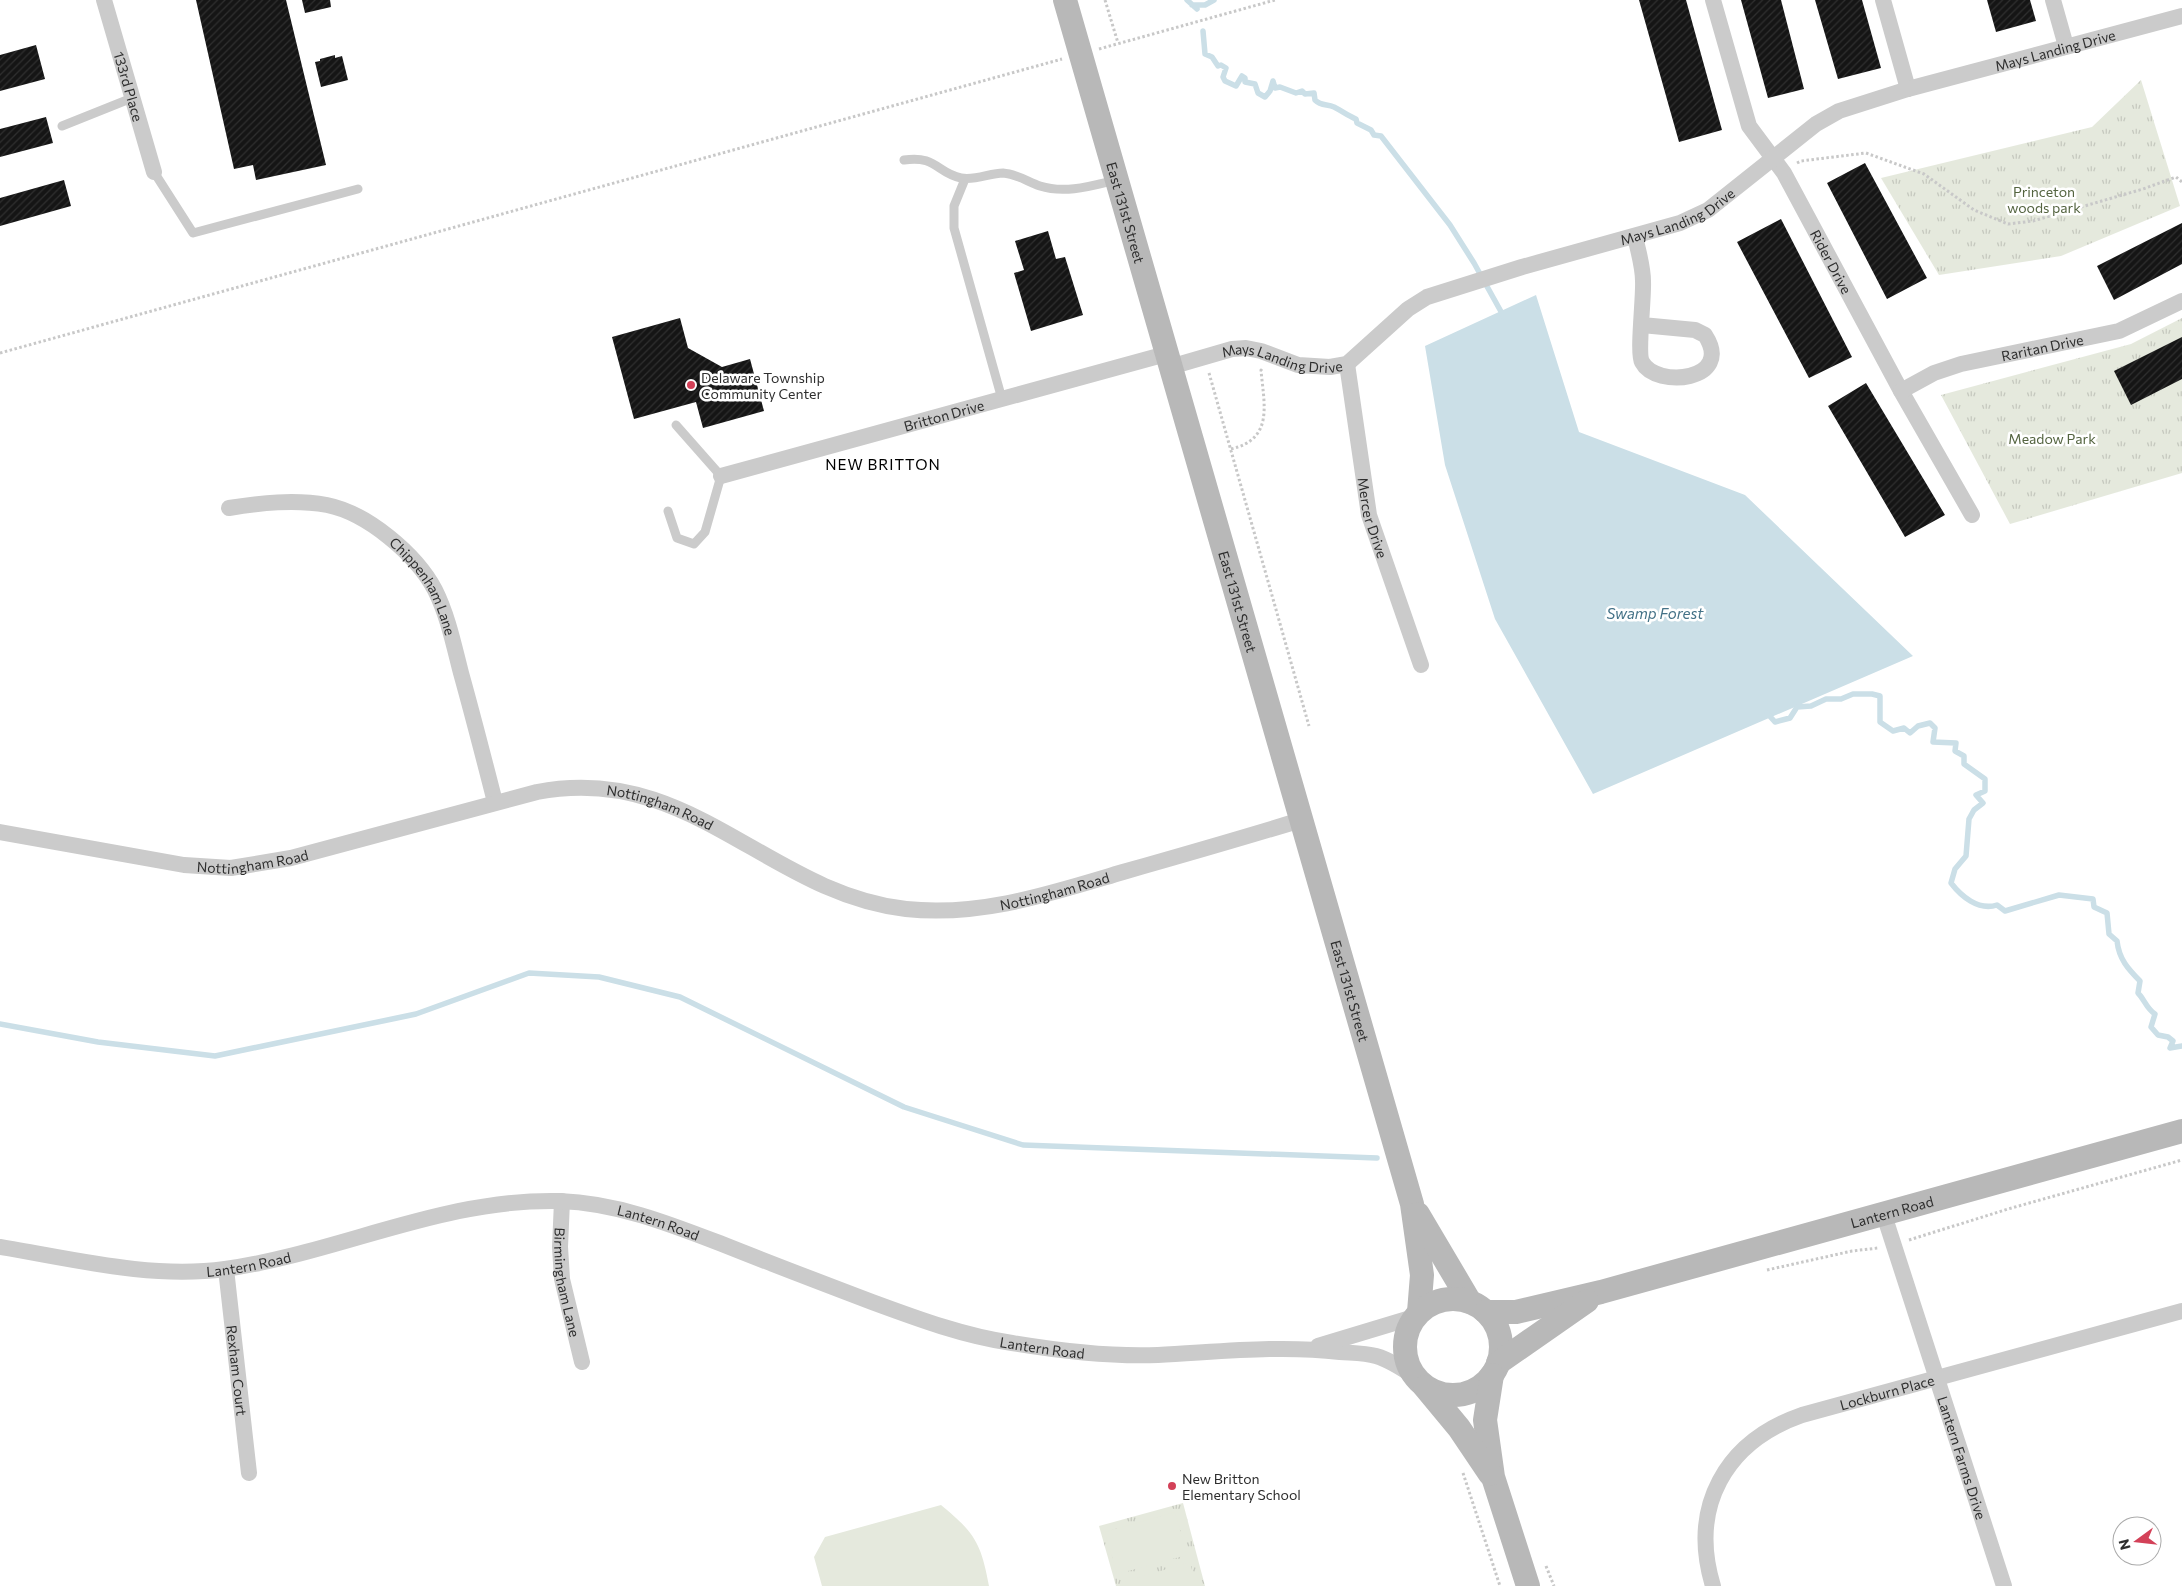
<svg xmlns="http://www.w3.org/2000/svg" width="2182" height="1586" viewBox="0 0 2182 1586" font-family="Commissioner,sans-serif">
  <style>
    .grass { fill: url(#grass-tufts) }
    .pitch { fill: #e5e9dd }
    .water { fill: #cbdfe7 }
    .lines { fill: none; stroke-linecap: round; stroke-linejoin: round }
    .stream { stroke: #cbdfe7; stroke-width: 5.5 }
    .building { fill: url(#building-hatch) }
    .path { stroke: #c8c8c8; stroke-width: 3; stroke-dasharray: 2.5 2.5; stroke-linecap: butt }
    .lane { stroke: #cbcbcb; stroke-width: 9 }
    .street { stroke: #cbcbcb; stroke-width: 16 }
    .secondary { stroke: #b8b8b8; stroke-width: 24 }
    .poi-dot { fill: #d34158; stroke: #fff; stroke-width: 2 }
    .labels { text-anchor: middle; dominant-baseline: central; stroke-width: 5; stroke-linejoin: round; paint-order: stroke }
    .street-label { font-size: 14px; fill: #2e2e2e; stroke: #fff }
    .park-label { font-size: 14px; fill: #546440; stroke: #fff }
    .poi-label { font-size: 14px; fill: #2e2e2e; stroke: #fff; text-anchor: start }
    .neighbourhood-label { font-size: 15px; letter-spacing: 1px; fill: #000; stroke: #fff }
    .water-label { font-size: 15px; font-style: italic; fill: #447287; stroke: #fff }
  </style>
  <defs>
    <pattern id="grass-tufts" width="24" height="20" patternUnits="userSpaceOnUse" patternTransform="scale(1.25)"><rect width="24" height="20" fill="#e5e9dd"/><path d="M3 7l-1-3M5 7V3M7 7l1-3M15 17l-1-3M17 17v-4M19 17l1-3" fill="none" stroke="#c5c8be"/></pattern>
    <pattern id="building-hatch" width="6" height="6" patternUnits="userSpaceOnUse" patternTransform="scale(1.25)"><rect width="6" height="6" fill="#151515"/><path d="M-1 1l2-2M0 6l6-6M5 7l2-2" fill="none" stroke="#2f2f2f"/></pattern>
  </defs>
  <rect width="100%" height="100%" fill="#fff"/>
  <path class="grass" d="M 2141,80 L 2180,206 L 2061,256 L 1939,275 L 1881,178 L 2092,127 Z
    M 2182,318 L 2182,473 L 2010,524 L 1941,395 L 2131,344 Z
    M 1183,1503 L 1205,1586 L 1116,1586 L 1099,1526 Z"/>
  <path class="pitch" d="M 941,1505 C 975,1533 981,1543 989,1586 L 822,1586 L 814,1557 L 825,1537 Z
    M 1175,1512 L 1187,1555 L 1117,1574 L 1105,1532 Z
    M 1190,1562 L 1196,1586 L 1121,1586 L 1121,1583 Z"/>
  <path class="water" d="M 1536,295 L 1579,432 L 1745,495 L 1913,656 L 1593,794 L 1495,619 L 1445,465 L 1425,346 Z"/>
  <g class="lines">
    <path class="stream" d="M 1187,0 L 1197,9
      M 1192,5 L 1205,5 L 1214,0
      M 1203,31 L 1205,54 L 1212,57 L 1218,66 L 1221,65 L 1226,68 L 1223,77 L 1225,81 L 1236,86 L 1242,76 L 1245,78 L 1245,82 L 1255,84 L 1258,93 L 1265,97 L 1270,91 L 1273,81 L 1275,88 L 1280,87 L 1296,93 L 1302,91 L 1305,94 L 1314,93 L 1315,100 C 1321,106 1327,104 1334,107 C 1342,111 1348,116 1356,119 L 1357,123 L 1371,130 L 1374,135 L 1381,136 L 1450,225 L 1474,263 L 1504,317
      M 1767,713 L 1775,722 L 1790,718 L 1797,707 L 1811,706 L 1826,699 L 1841,699 L 1853,694 L 1872,694 L 1880,696 L 1880,722 L 1893,731 L 1904,728 L 1910,733 L 1918,726 L 1930,723 L 1935,728 L 1933,742 L 1956,743 L 1955,751 L 1964,756 L 1964,764 L 1985,779 L 1985,791 L 1976,795 L 1983,803 L 1974,810 L 1969,819 L 1966,856 L 1955,869 L 1951,883 C 1961,896 1978,911 1997,905 L 2005,911 L 2059,895 L 2093,899 L 2094,907 L 2107,913 L 2109,934 L 2117,941 C 2119,959 2128,969 2140,981 L 2138,993 C 2145,1000 2146,1008 2155,1014 L 2151,1027 L 2158,1035 L 2168,1037 L 2173,1041 L 2170,1048 L 2182,1046
      M 0,1024 L 98,1042 L 215,1056 L 416,1014 L 529,973 L 599,977 L 680,997 L 904,1107 L 1023,1145 L 1377,1158"/>
  </g>
  <path class="building" d="M 196,0 L 286,0 L 326,165 L 256,180 L 253,165 L 234,169 Z
    M 302,0 L 330,0 L 331,7 L 305,13 Z
    M 1639,0 L 1686,0 L 1722,130 L 1679,142 Z
    M 1741,0 L 1781,0 L 1804,89 L 1768,98 Z
    M 1815,0 L 1862,0 L 1881,68 L 1838,79 Z
    M 1987,0 L 2030,0 L 2036,21 L 1996,32 Z
    M 36,45 L 45,79 L 0,91 L 0,55 Z
    M 335,55 L 335,58 L 342,56 L 348,80 L 321,87 L 315,62 L 320,61 L 320,59 Z
    M 46,117 L 53,143 L 0,157 L 0,129 Z
    M 1865,163 L 1927,278 L 1887,299 L 1827,183 Z
    M 64,180 L 71,206 L 0,226 L 0,198 Z
    M 1781,219 L 1852,357 L 1809,378 L 1737,242 Z
    M 2182,223 L 2182,264 L 2114,300 L 2097,266 Z
    M 1048,231 L 1056,259 L 1065,257 L 1083,315 L 1031,331 L 1014,273 L 1024,270 L 1015,241 Z
    M 680,318 L 688,348 L 722,367 L 750,359 L 764,411 L 703,428 L 696,402 L 634,419 L 612,337 Z
    M 2182,337 L 2182,379 L 2131,405 L 2114,371 Z
    M 1866,383 L 1945,515 L 1905,537 L 1828,406 Z"/>
  <g class="lines">
    <path class="path" d="M 1105,0 L 1118,43
      M 1099,49 L 1275,0
      M 1797,163 L 1801,161 L 1866,153 L 1924,174 L 1974,210 L 2008,224 L 2033,221 L 2143,189 L 2176,177 L 2182,182
      M 0,353 L 1062,59
      M 1209,373 L 1309,726
      M 1231,449 C 1274,439 1264,405 1261,370 L 1263,371
      M 1909,1240 L 2008,1209 L 2182,1160
      M 1767,1270 L 1852,1251 L 1878,1248
      M 1463,1473 L 1500,1586
      M 1546,1566 L 1554,1586"/>
    <path class="lane" d="M 62,126 L 132,98
      M 904,160 C 936,155 937,173 961,178 C 975,181 990,173 1003,173 C 1017,174 1028,182 1040,186 C 1065,194 1091,186 1116,180
      M 154,172 L 193,233 L 358,189
      M 965,179 L 954,206 L 954,228 L 1002,399
      M 668,511 L 677,538 L 694,544 L 705,532 L 721,476 L 676,425"/>
    <g class="street">
      <path id="s1" d="M 104,0 L 154,172"/>
      <path id="s2" d="M 1713,0 L 1749,126 L 1784,173 L 1901,391 L 1972,515"/>
      <path d="M 1883,0 L 1908,89"/>
      <path d="M 2053,0 L 2066,46"/>
      <path d="M 1635,236 C 1638,251 1643,266 1643,281 C 1644,297 1637,353 1642,362 C 1656,389 1735,381 1705,335 L 1695,330 L 1642,325"/>
      <path id="s3" d="M 1347,364 L 1369,515 L 1421,665"/>
      <path id="s4" d="M 1170,367 L 1232,349 L 1246,348 L 1261,351 L 1298,365 L 1330,367 L 1347,364 L 1408,309 L 1427,297 L 1522,267 L 1680,223 L 1708,210 L 1816,124 L 1839,111 L 1908,89 L 2182,16"/>
      <path id="s5" d="M 1901,391 L 1934,373 L 1961,364 L 2119,331 L 2182,301"/>
      <path id="s6" d="M 721,476 L 1166,354"/>
      <path id="s7" d="M 229,508 C 261,503 294,499 327,505 C 367,513 416,554 435,590 C 448,616 454,646 461,673 C 473,716 484,759 495,802"/>
      <path id="s8" d="M 0,832 L 184,865 L 231,868 L 291,858 L 537,792 C 690,762 767,893 906,909 C 982,917 1052,893 1123,872 C 1183,855 1242,838 1301,820"/>
      <path id="s9" d="M 562,1201 L 560,1247 L 562,1279 L 582,1362"/>
      <path id="s10" d="M 1884,1215 L 2004,1586"/>
      <path id="s11" d="M 0,1247 C 73,1259 150,1279 225,1269 C 339,1253 443,1198 560,1201 C 617,1203 670,1224 722,1244 C 772,1264 822,1283 872,1302 C 918,1319 964,1336 1012,1343 C 1060,1351 1109,1357 1158,1355 C 1219,1352 1279,1345 1340,1352 C 1352,1353 1365,1353 1376,1356 C 1390,1360 1403,1369 1415,1377"/>
      <path id="s12" d="M 226,1269 L 249,1473"/>
      <path d="M 1318,1346 L 1414,1317"/>
      <path id="s13" d="M 1713,1586 C 1689,1507 1725,1442 1802,1415 L 2182,1311"/>
    </g>
    <g class="secondary">
      <path id="s14" d="M 1065,0 L 1412,1204 L 1422,1275 L 1419,1312"/>
      <path d="M 1418,1214 L 1470,1302"/>
      <circle cx="1453" cy="1347" r="48"/>
      <path id="s15" d="M 1486,1312 L 1516,1312 L 1601,1292 L 2182,1131"/>
      <path d="M 1498,1363 L 1587,1301"/>
      <path d="M 1492,1375 L 1485,1420 L 1493,1477 L 1528,1586"/>
      <path d="M 1425,1387 L 1459,1428 L 1490,1474"/>
    </g>
  </g>
  <g class="poi-dot">
    <circle cx="691" cy="385" r="5"/>
    <circle cx="1172" cy="1486" r="5"/>
  </g>
  <g class="labels">
    <g class="street-label">
      <text stroke="none"><textPath href="#s4" startOffset="971">Mays Landing Drive</textPath></text>
      <text stroke="none"><textPath href="#s1" startOffset="90">133rd Place</textPath></text>
      <text stroke="none"><textPath href="#s14" startOffset="221">East 131st Street</textPath></text>
      <text stroke="none"><textPath href="#s4" startOffset="551">Mays Landing Drive</textPath></text>
      <text stroke="none"><textPath href="#s2" startOffset="290">Rider Drive</textPath></text>
      <text stroke="none"><textPath href="#s5" startOffset="149">Raritan Drive</textPath></text>
      <text stroke="none"><textPath href="#s4" startOffset="116">Mays Landing Drive</textPath></text>
      <text stroke="none"><textPath href="#s6" startOffset="231">Britton Drive</textPath></text>
      <text stroke="none"><textPath href="#s3" startOffset="156">Mercer Drive</textPath></text>
      <text stroke="none"><textPath href="#s7" startOffset="230">Chippenham Lane</textPath></text>
      <text stroke="none"><textPath href="#s14" startOffset="626">East 131st Street</textPath></text>
      <text stroke="none"><textPath href="#s8" startOffset="676">Nottingham Road</textPath></text>
      <text stroke="none"><textPath href="#s8" startOffset="256">Nottingham Road</textPath></text>
      <text stroke="none"><textPath href="#s8" startOffset="1095">Nottingham Road</textPath></text>
      <text stroke="none"><textPath href="#s14" startOffset="1031">East 131st Street</textPath></text>
      <text stroke="none"><textPath href="#s15" startOffset="419">Lantern Road</textPath></text>
      <text stroke="none"><textPath href="#s11" startOffset="671">Lantern Road</textPath></text>
      <text stroke="none"><textPath href="#s11" startOffset="251">Lantern Road</textPath></text>
      <text stroke="none"><textPath href="#s9" startOffset="82">Birmingham Lane</textPath></text>
      <text stroke="none"><textPath href="#s11" startOffset="1076">Lantern Road</textPath></text>
      <text stroke="none"><textPath href="#s12" startOffset="102">Rexham Court</textPath></text>
      <text stroke="none"><textPath href="#s13" startOffset="304">Lockburn Place</textPath></text>
      <text stroke="none"><textPath href="#s10" startOffset="255">Lantern Farms Drive</textPath></text>
    </g>
    <g class="park-label">
      <text x="2044" y="191">Princeton<tspan x="2044" dy="16">woods park</tspan></text>
      <text x="2052" y="438">Meadow Park</text>
    </g>
    <g class="poi-label">
      <text x="701" y="377">Delaware Township<tspan x="701" dy="16">Community Center</tspan></text>
      <text x="1182" y="1478">New Britton<tspan x="1182" dy="16">Elementary School</tspan></text>
    </g>
    <g class="neighbourhood-label">
      <text x="883" y="464">NEW BRITTON</text>
    </g>
    <g class="water-label">
      <text x="1655" y="613">Swamp Forest</text>
    </g>
  </g>
  <g transform="translate(2137 1541) rotate(255)"><circle r="24" fill="#ffffff" stroke="#ababab"/>
  <path d="M0-4L9 19L0 12L-9 19Z" fill="#d34158"/>
  <text y="-8" font-size="14" font-weight="bold" text-anchor="middle" fill="#2e2e2e">N</text>
  </g>
</svg>
